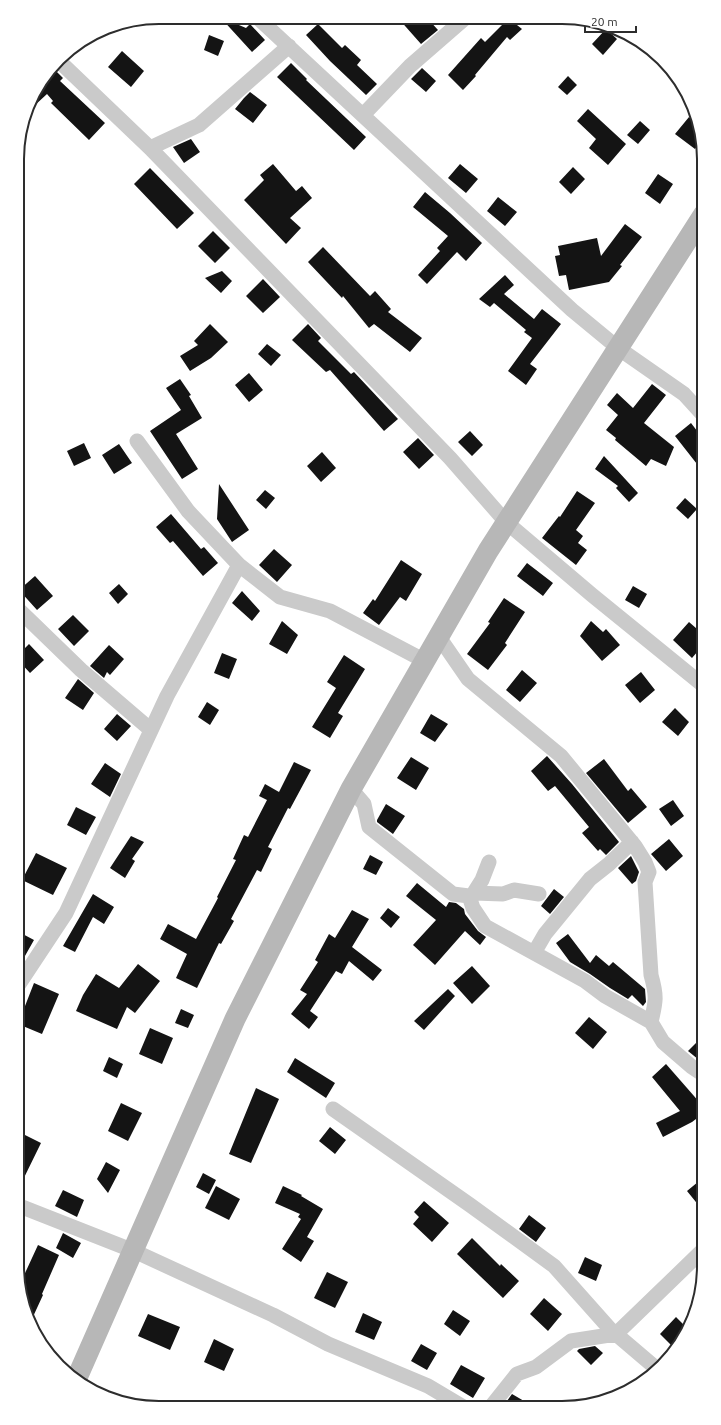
<svg xmlns="http://www.w3.org/2000/svg" width="721" height="1425" viewBox="0 0 721 1425" font-family="Ubuntu,sans-serif">
  <style>
    .building { fill: #141414 }
    .lines { fill: none; stroke-linecap: round; stroke-linejoin: round }
    .minor { stroke: #cacaca; stroke-width: 15 }
    .secondary { stroke: #b7b7b7; stroke-width: 21 }
    .rim { fill: none; stroke: #2d2d2d; stroke-width: 2 }
  </style>
  <rect width="100%" height="100%" fill="#fff"/>
  <path class="building" d="M 220,17 L 246,28 L 250,24 L 265,40 L 252,52 Z
    M 398,18 L 428,19 L 438,30 L 421,44 Z
    M 508,19 L 522,19 L 517,25 L 522,29 L 510,40 L 507,37 L 475,75 L 476,76 L 463,90 L 448,75 L 481,38 L 485,42 Z
    M 318,24 L 342,48 L 345,45 L 361,60 L 357,65 L 377,84 L 366,95 L 330,61 L 306,35 Z
    M 606,29 L 617,39 L 603,55 L 592,44 Z
    M 209,35 L 224,41 L 218,56 L 204,50 Z
    M 122,51 L 144,71 L 131,87 L 108,67 Z
    M 291,63 L 307,79 L 306,80 L 366,137 L 354,150 L 277,77 Z
    M 53,68 L 63,78 L 60,81 L 105,123 L 89,140 L 51,103 L 53,101 L 47,94 L 34,106 L 30,103 L 32,96 Z
    M 422,68 L 436,81 L 426,92 L 411,79 Z
    M 568,76 L 577,85 L 567,95 L 558,87 Z
    M 250,92 L 267,105 L 253,123 L 235,109 L 244,98 Z
    M 588,109 L 626,144 L 608,165 L 589,148 L 596,139 L 577,121 Z
    M 689,117 L 698,125 L 701,141 L 695,149 L 675,134 Z
    M 640,121 L 650,130 L 638,144 L 627,135 Z
    M 191,139 L 200,152 L 184,163 L 173,147 Z
    M 273,164 L 296,191 L 302,186 L 312,198 L 290,218 L 301,228 L 286,244 L 244,200 L 264,180 L 260,175 Z
    M 460,164 L 478,179 L 466,193 L 448,178 Z
    M 573,167 L 585,179 L 571,194 L 559,182 Z
    M 150,168 L 194,213 L 177,229 L 134,184 Z
    M 658,174 L 673,184 L 660,204 L 645,193 Z
    M 425,192 L 450,213 L 482,243 L 466,261 L 457,252 L 427,284 L 418,275 L 440,251 L 437,248 L 448,236 L 413,207 Z
    M 498,197 L 517,212 L 505,226 L 487,211 Z
    M 625,224 L 642,237 L 620,265 L 622,266 L 609,282 L 569,290 L 566,275 L 559,276 L 555,256 L 560,255 L 558,246 L 597,238 L 601,256 Z
    M 213,231 L 230,248 L 215,263 L 198,246 Z
    M 323,247 L 370,296 L 375,291 L 391,309 L 388,312 L 422,338 L 410,352 L 374,324 L 369,328 L 343,296 L 342,298 L 308,262 Z
    M 222,271 L 232,281 L 221,293 L 205,278 Z
    M 505,275 L 514,285 L 504,294 L 534,319 L 542,309 L 561,324 L 530,364 L 537,369 L 526,385 L 508,371 L 532,338 L 524,332 L 526,330 L 494,303 L 490,307 L 479,299 Z
    M 263,279 L 280,297 L 263,313 L 246,296 Z
    M 210,324 L 228,342 L 211,358 L 190,371 L 180,356 L 198,345 L 194,341 Z
    M 308,324 L 321,338 L 318,341 L 351,374 L 354,372 L 398,419 L 384,431 L 330,370 L 326,372 L 292,340 Z
    M 267,344 L 281,355 L 271,366 L 258,354 Z
    M 249,373 L 263,390 L 249,402 L 235,385 Z
    M 180,379 L 191,395 L 189,396 L 202,418 L 176,434 L 198,469 L 182,479 L 150,431 L 181,410 L 166,388 Z
    M 652,384 L 666,395 L 644,423 L 674,447 L 666,466 L 651,459 L 646,466 L 615,440 L 616,438 L 606,430 L 618,415 L 607,405 L 617,393 L 633,408 Z
    M 691,423 L 704,440 L 704,473 L 675,436 Z
    M 470,431 L 483,445 L 472,456 L 458,442 Z
    M 418,438 L 434,455 L 419,469 L 403,452 Z
    M 84,443 L 91,458 L 74,466 L 67,451 Z
    M 119,444 L 132,463 L 114,474 L 102,455 Z
    M 322,452 L 336,468 L 321,482 L 307,466 Z
    M 604,456 L 638,493 L 629,502 L 616,488 L 618,486 L 595,469 Z
    M 219,484 L 249,530 L 232,542 L 217,519 Z
    M 265,490 L 275,498 L 266,509 L 256,500 Z
    M 577,491 L 595,503 L 576,530 L 583,536 L 578,543 L 587,550 L 576,565 L 542,538 L 559,516 L 560,517 Z
    M 685,498 L 697,509 L 688,519 L 676,508 Z
    M 171,514 L 201,549 L 204,547 L 218,563 L 203,576 L 173,541 L 170,543 L 156,527 Z
    M 274,549 L 292,565 L 277,582 L 259,565 Z
    M 401,560 L 422,574 L 406,601 L 400,597 L 379,625 L 363,613 L 373,599 L 375,601 Z
    M 527,563 L 553,583 L 543,596 L 517,576 Z
    M 35,576 L 53,596 L 37,610 L 19,590 Z
    M 119,584 L 128,594 L 118,604 L 109,593 Z
    M 633,586 L 647,594 L 639,608 L 625,600 Z
    M 242,591 L 260,611 L 252,621 L 232,603 Z
    M 504,598 L 525,612 L 505,643 L 507,645 L 488,670 L 467,654 L 490,623 L 488,622 Z
    M 73,615 L 89,631 L 74,646 L 58,629 Z
    M 282,621 L 298,635 L 287,654 L 269,644 Z
    M 591,621 L 603,632 L 606,629 L 620,645 L 602,661 L 580,636 Z
    M 689,622 L 704,635 L 704,644 L 692,658 L 673,640 Z
    M 29,644 L 44,660 L 30,673 L 18,660 L 18,655 Z
    M 109,645 L 124,659 L 110,675 L 107,672 L 104,678 L 90,666 Z
    M 222,653 L 237,659 L 229,679 L 214,673 Z
    M 344,655 L 365,669 L 338,713 L 343,716 L 330,738 L 312,727 L 336,688 L 327,682 Z
    M 522,670 L 537,683 L 520,702 L 506,690 Z
    M 641,672 L 655,690 L 640,703 L 625,685 Z
    M 78,679 L 94,693 L 83,710 L 65,698 Z
    M 207,702 L 219,710 L 210,725 L 198,717 Z
    M 675,708 L 689,722 L 678,736 L 662,722 Z
    M 117,714 L 131,726 L 117,741 L 104,729 Z
    M 431,714 L 448,724 L 435,742 L 420,733 Z
    M 547,756 L 572,784 L 619,842 L 606,855 L 600,849 L 598,851 L 582,833 L 589,827 L 555,786 L 548,791 L 531,771 Z
    M 411,757 L 429,768 L 416,790 L 397,778 Z
    M 604,759 L 628,791 L 631,788 L 647,807 L 628,823 L 586,773 Z
    M 294,762 L 311,770 L 290,809 L 288,808 L 268,847 L 272,849 L 261,872 L 257,870 L 231,919 L 234,921 L 221,944 L 219,943 L 197,988 L 176,978 L 187,954 L 160,939 L 168,924 L 196,939 L 218,898 L 217,897 L 236,860 L 233,859 L 244,835 L 248,837 L 267,800 L 259,796 L 265,784 L 279,792 Z
    M 105,763 L 121,774 L 110,797 L 91,784 Z
    M 673,800 L 684,816 L 671,826 L 659,809 Z
    M 386,804 L 405,816 L 393,834 L 377,822 L 377,820 Z
    M 76,807 L 96,817 L 86,835 L 67,825 Z
    M 131,836 L 144,842 L 132,859 L 135,861 L 125,878 L 110,868 Z
    M 669,839 L 683,856 L 666,871 L 651,854 Z
    M 36,853 L 67,868 L 53,895 L 22,880 Z
    M 370,855 L 383,862 L 376,875 L 363,869 Z
    M 631,856 L 639,872 L 636,881 L 632,884 L 618,868 Z
    M 417,883 L 446,907 L 449,902 L 456,903 L 464,909 L 465,914 L 478,931 L 486,937 L 480,945 L 465,931 L 435,965 L 413,945 L 436,920 L 406,896 Z
    M 554,889 L 564,897 L 550,914 L 541,906 Z
    M 93,894 L 114,907 L 104,924 L 93,917 L 75,952 L 63,946 Z
    M 388,908 L 400,917 L 391,928 L 380,918 Z
    M 352,910 L 369,919 L 352,947 L 382,970 L 373,981 L 349,961 L 342,974 L 336,971 L 310,1011 L 318,1017 L 309,1029 L 291,1014 L 307,994 L 300,990 L 318,962 L 315,960 L 329,934 L 335,938 Z
    M 17,931 L 34,940 L 17,970 Z
    M 568,934 L 590,963 L 596,955 L 609,966 L 613,962 L 645,989 L 646,1002 L 643,1006 L 632,995 L 628,999 L 610,988 L 590,974 L 570,962 L 556,943 Z
    M 138,964 L 160,981 L 135,1013 L 127,1007 L 117,1029 L 76,1011 L 83,995 L 96,974 L 119,988 Z
    M 472,966 L 490,986 L 472,1004 L 453,983 Z
    M 34,983 L 59,994 L 42,1034 L 18,1024 Z
    M 448,989 L 455,996 L 424,1030 L 414,1021 Z
    M 181,1009 L 194,1015 L 188,1028 L 175,1023 Z
    M 589,1017 L 607,1032 L 593,1049 L 575,1033 Z
    M 150,1028 L 173,1038 L 162,1064 L 139,1054 Z
    M 704,1035 L 704,1064 L 688,1051 Z
    M 109,1057 L 123,1064 L 117,1078 L 103,1071 Z
    M 295,1058 L 335,1083 L 326,1098 L 287,1072 Z
    M 666,1064 L 694,1096 L 704,1108 L 704,1113 L 692,1122 L 663,1137 L 656,1123 L 680,1111 L 652,1077 Z
    M 256,1088 L 279,1099 L 251,1163 L 229,1154 Z
    M 121,1103 L 142,1113 L 128,1141 L 108,1131 Z
    M 330,1127 L 346,1140 L 335,1154 L 319,1141 Z
    M 17,1131 L 41,1143 L 17,1192 Z
    M 106,1162 L 120,1170 L 108,1193 L 97,1179 Z
    M 203,1173 L 216,1180 L 209,1194 L 196,1187 Z
    M 704,1177 L 704,1212 L 687,1191 Z
    M 216,1186 L 240,1199 L 229,1220 L 205,1208 Z
    M 283,1186 L 302,1195 L 301,1196 L 323,1209 L 307,1237 L 314,1241 L 301,1262 L 282,1249 L 301,1219 L 298,1217 L 300,1214 L 275,1203 Z
    M 63,1190 L 84,1200 L 77,1217 L 55,1206 Z
    M 424,1201 L 449,1223 L 432,1242 L 413,1224 L 419,1217 L 414,1212 Z
    M 529,1215 L 546,1228 L 536,1242 L 519,1229 Z
    M 63,1233 L 81,1243 L 73,1258 L 56,1248 Z
    M 472,1238 L 500,1266 L 501,1264 L 519,1281 L 503,1298 L 457,1254 Z
    M 38,1245 L 59,1255 L 42,1294 L 43,1295 L 31,1321 L 24,1312 L 20,1284 Z
    M 585,1257 L 602,1265 L 596,1281 L 578,1273 Z
    M 327,1272 L 348,1282 L 335,1308 L 314,1298 Z
    M 544,1298 L 562,1314 L 548,1331 L 530,1314 Z
    M 453,1310 L 470,1321 L 460,1336 L 444,1324 Z
    M 363,1313 L 382,1322 L 374,1340 L 355,1332 Z
    M 148,1314 L 180,1327 L 170,1350 L 138,1336 Z
    M 676,1317 L 688,1329 L 676,1350 L 660,1334 Z
    M 214,1339 L 234,1349 L 224,1371 L 204,1362 Z
    M 421,1344 L 437,1353 L 427,1370 L 411,1361 Z
    M 595,1346 L 603,1353 L 591,1365 L 577,1351 L 579,1349 Z
    M 461,1365 L 485,1378 L 473,1398 L 450,1384 Z
    M 512,1394 L 536,1408 L 502,1408 Z"/>
  <g class="lines">
    <path class="minor" d="M 258,18 L 572,310 L 618,348 L 684,394 L 704,416
      M 59,61 L 150,148 L 450,458 L 506,522 L 592,595 L 704,686
      M 363,115 L 410,66 L 464,19
      M 150,148 L 199,125 L 289,46
      M 137,441 L 188,511 L 239,565 L 280,597 L 330,611 L 425,661
      M 18,609 L 81,670 L 151,730
      M 439,637 L 468,679 L 561,756 L 635,846 L 645,862 L 649,872 L 645,882 L 651,975 C 657,996 656,1001 651,1022 L 663,1042 L 692,1067 L 704,1075
      M 351,789 L 364,804 L 369,827 L 453,894 L 469,896 L 473,908 L 485,926 L 585,981 L 605,996 L 651,1022
      M 474,893 L 503,894 L 514,890 L 539,894
      M 470,899 L 482,880 L 489,862
      M 534,953 L 545,934 L 590,879 L 609,864 L 632,842
      M 17,987 L 66,913 L 167,696 L 239,565
      M 333,1109 L 470,1205 L 554,1266 L 610,1329 L 657,1369
      M 17,1205 L 134,1251 L 273,1315 L 328,1344 L 428,1386 L 465,1408
      M 490,1408 L 517,1374 L 536,1367 L 571,1341 L 616,1334 L 704,1249"/>
    <path class="secondary" d="M 76,1380 L 235,1019 L 351,789 L 488,551 L 704,214"/>
  </g>
  <path d="M0 0H721V1425H0ZM159 24H562A135 135 0 0 1 697 159V1266A135 135 0 0 1 562 1401H159A135 135 0 0 1 24 1266V159A135 135 0 0 1 159 24Z" fill="#fff" fill-rule="evenodd"/>
  <path class="rim" d="M159 24H562A135 135 0 0 1 697 159V1266A135 135 0 0 1 562 1401H159A135 135 0 0 1 24 1266V159A135 135 0 0 1 159 24Z"/>
  <path d="M585 26v6h51v-6" fill="none" stroke="#2d2d2d" stroke-width="2"/>
  <text x="591" y="26" font-size="12" fill="#2d2d2d" stroke="#ffffff" stroke-width="3" paint-order="stroke">20 m</text>
</svg>
